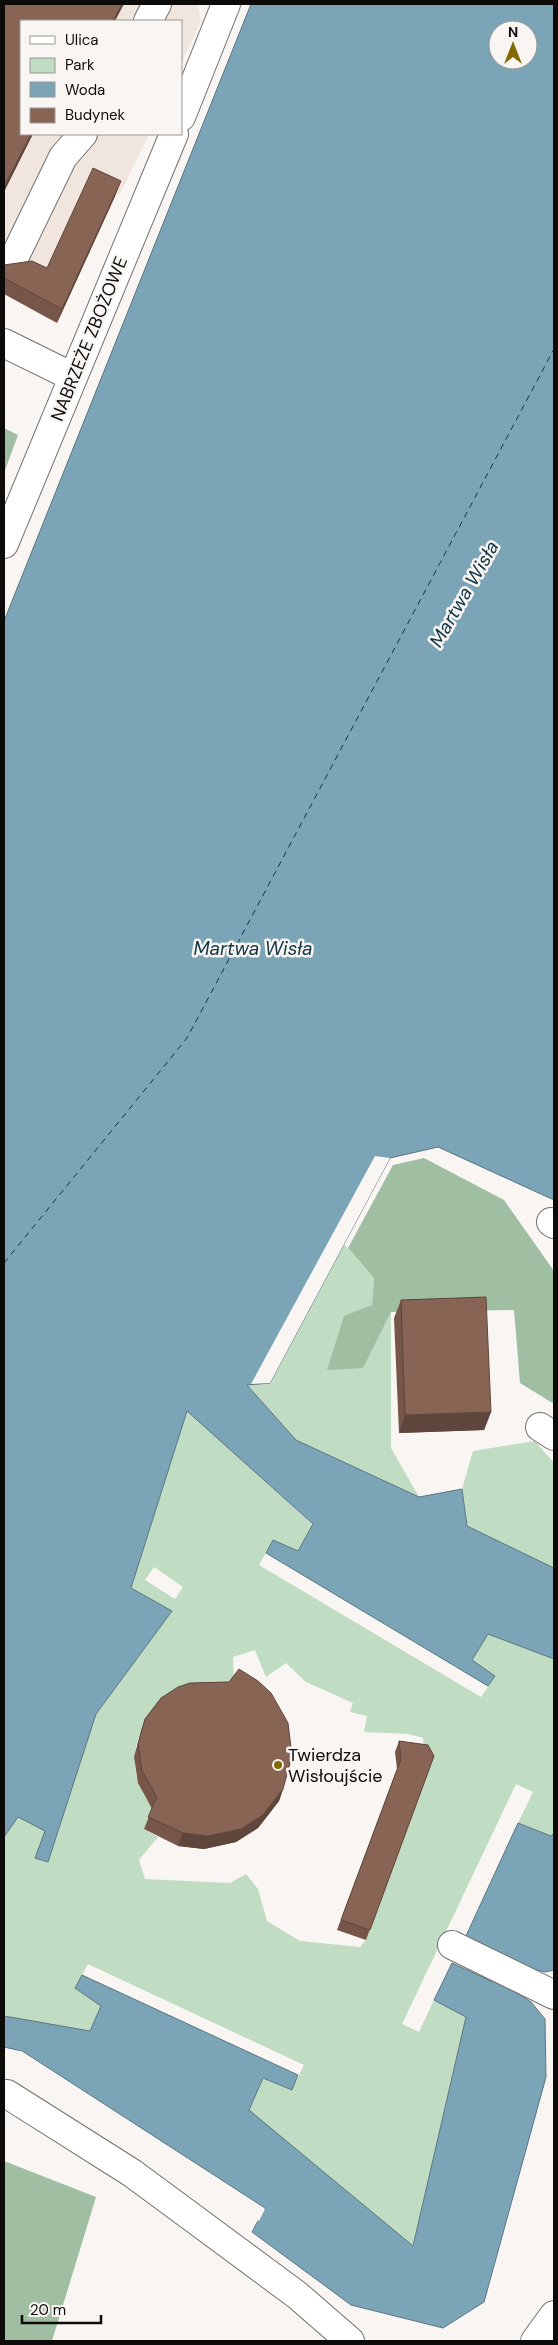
<svg xmlns="http://www.w3.org/2000/svg" width="558" height="2345" viewBox="0 0 558 2345" font-family="'DM Sans',sans-serif">
  <style>
    .built { fill: #f0e6de }
    .green { fill: #c0dcc2; fill-rule: evenodd }
    .forest { fill: #9fbea2 }
    .water { fill: #7ba4b7; stroke: #5a7683; fill-rule: evenodd }
    .pier { fill: #f8f5f2 }
    .lines { fill: none; stroke-linecap: round; stroke-linejoin: round }
    .ferry { stroke: #103544; stroke-width: 1; stroke-dasharray: 6 5; stroke-linecap: butt }
    .minor-casing { stroke: #73706d; stroke-width: 30 }
    .minor { stroke: #fff; stroke-width: 28 }
    .wall { fill: #755649 }
    .shaded-wall { fill: #5f463c }
    .building { fill: #886455; stroke: #5f463c }
    .poi-dot { fill: #816a02; stroke: #f8f5f2; stroke-width: 2 }
    .labels { text-anchor: middle; dominant-baseline: central; stroke-width: 5; stroke-linejoin: round; paint-order: stroke }
    .street-label { font-size: 18px; fill: #0c0b0a; stroke: #f8f5f2 }
    .poi-label { font-size: 18px; fill: #0c0b0a; stroke: #f8f5f2; text-anchor: start }
    .water-label { font-size: 19px; font-style: italic; fill: #103544; stroke: #f8f5f2 }
  </style>
  <rect width="100%" height="100%" fill="#f8f5f2"/>
  <path class="built" d="M 4,4 L 198,4 L 201,21 L 181,64 L 181,21 L 21,21 L 21,134 L 149,134 L 120,194 L 116,194 L 112,204 L 57,323 L 29,309 L 30,307 L 4,293 Z"/>
  <path class="green" d="M 344,1244 L 374,1278 L 372,1305 L 363,1367 L 391,1312 L 391,1448 L 419,1497 L 296,1440 L 247,1384 L 270,1383 Z
    M 187,1410 L 313,1525 L 298,1551 L 273,1540 L 259,1565 L 481,1697 L 495,1676 L 472,1660 L 488,1634 L 554,1659 L 554,1833 L 552,1836 L 518,1823 L 533,1792 L 516,1784 L 402,2024 L 419,2032 L 434,2000 L 466,2017 L 413,2247 L 248,2110 L 263,2078 L 292,2090 L 304,2065 L 88,1964 L 75,1988 L 101,2006 L 90,2031 L 4,2016 L 4,1837 L 18,1817 L 45,1831 L 35,1858 L 48,1862 L 96,1714 L 172,1611 L 131,1588 ZM 154,1567 L 183,1587 L 175,1599 L 145,1580 ZM 255,1650 L 266,1677 L 286,1663 L 306,1682 L 353,1703 L 350,1712 L 367,1716 L 364,1732 L 408,1734 L 423,1738 L 424,1756 L 429,1769 L 366,1940 L 360,1947 L 300,1941 L 267,1921 L 258,1889 L 246,1874 L 230,1883 L 145,1879 L 139,1860 L 158,1837 L 144,1829 L 153,1809 C 135,1785 129,1760 141,1731 L 234,1681 L 233,1657 Z
    M 535,1441 L 554,1463 L 554,1568 L 467,1526 L 462,1489 L 473,1451 Z"/>
  <path class="forest" d="M 4,428 L 18,435 L 4,473 Z
    M 424,1158 L 504,1200 L 554,1271 L 554,1404 L 520,1383 L 514,1310 L 391,1312 L 363,1368 L 327,1370 L 344,1316 L 372,1305 L 374,1278 L 348,1248 L 393,1165 Z
    M 4,2161 L 96,2197 L 52,2341 L 4,2341 Z"/>
  <path class="water" d="M 251,4 L 554,4 L 554,1200 L 438,1147 L 390,1158 L 270,1383 L 247,1385 L 296,1440 L 419,1497 L 462,1489 L 467,1526 L 554,1568 L 554,1659 L 488,1634 L 472,1660 L 495,1676 L 488,1686 L 266,1553 L 273,1540 L 298,1551 L 313,1524 L 187,1411 L 131,1588 L 172,1611 L 96,1714 L 48,1862 L 35,1858 L 45,1831 L 18,1817 L 4,1837 L 4,621 ZM 498,30 L 528,30 L 528,60 L 498,60 Z
    M 518,1823 L 551,1836 L 554,1833 L 554,1970 L 545,1972 L 525,1967 L 514,1991 L 531,2002 L 545,2019 L 546,2077 L 484,2302 L 443,2328 L 351,2305 L 252,2232 L 265,2208 L 22,2051 L 4,2047 L 4,2016 L 90,2031 L 101,2006 L 75,1988 L 82,1975 L 298,2075 L 292,2090 L 263,2078 L 249,2110 L 413,2246 L 466,2017 L 434,2000 L 452,1963 L 493,1982 L 504,1957 L 465,1938 Z"/>
  <path class="pier" d="M 375,1156 L 390,1158 L 270,1383 L 251,1384 Z
    M 21,2051 L 265,2209 L 259,2221 L 257,2220 L 262,2210 L 20,2053 Z"/>
  <g class="lines">
    <path class="ferry" d="M 4,1263 L 187,1038 L 554,349"/>
    <defs>
      <path id="minor" d="M 148,21 L 157,4
        M 181,117 L 226,4
        M 14,258 L 63,157 L 83,134
        M 4,343 L 73,377
        M 4,544 L 174,134
        M 551,1222 L 554,1224
        M 540,1427 L 554,1436
        M 452,1945 L 554,1995
        M 7,2094 L 132,2173 L 297,2295 L 350,2341
        M 535,2341 L 554,2315"/>
    </defs>
    <use href="#minor" class="minor-casing"/>
    <use href="#minor" class="minor"/>
  </g>
  <path class="wall" d="M 116,194 L 57,323 L 4,294 L 4,265 L 47,268 Z
    M 401,1300 L 491,1412 L 484,1430 L 399,1433 L 394,1318 Z
    M 145,1719 L 283,1789 L 279,1801 L 258,1828 L 236,1842 L 204,1849 L 178,1846 L 144,1829 L 152,1809 L 138,1783 L 134,1757 L 141,1731 Z
    M 399,1741 L 434,1756 L 366,1940 L 337,1930 L 397,1769 L 395,1752 Z"/>
  <path class="shaded-wall" d="M 122,4 L 124,4 L 115,21 L 113,21 Z
    M 31,134 L 33,134 L 4,192 L 4,187 Z
    M 121,181 L 116,194 L 57,323 L 62,309 Z
    M 491,1412 L 484,1430 L 399,1433 L 405,1415 Z
    M 283,1789 L 279,1801 L 258,1828 L 236,1842 L 204,1849 L 178,1846 L 183,1833 Z"/>
  <path class="building" d="M 4,4 L 122,4 L 113,21 L 21,21 L 21,134 L 31,134 L 4,187 Z
    M 93,168 L 121,181 L 62,309 L 4,278 L 4,265 L 32,261 L 47,268 Z
    M 486,1297 L 491,1412 L 405,1415 L 401,1300 Z
    M 239,1669 L 258,1681 L 271,1693 L 288,1723 L 292,1756 L 283,1789 L 263,1815 L 241,1829 L 208,1836 L 183,1833 L 148,1817 L 157,1797 L 142,1771 L 138,1744 L 145,1719 L 161,1698 L 178,1687 L 190,1683 L 229,1682 Z
    M 399,1741 L 428,1745 L 434,1756 L 370,1930 L 341,1920 L 401,1759 Z"/>
  <circle class="poi-dot" cx="278" cy="1765" r="5"/>
  <g class="labels">
    <g class="street-label">
      <text transform="translate(89 339) rotate(-68)">NABRZEŻE ZBOŻOWE</text>
    </g>
    <g class="poi-label">
      <text x="288" y="1755">Twierdza<tspan x="288" dy="21">Wisłoujście</tspan></text>
    </g>
    <g class="water-label">
      <text transform="translate(464 594) rotate(-60)">Martwa Wisła</text>
      <text x="253" y="948">Martwa Wisła</text>
    </g>
  </g>
  <rect width="558" height="2345" fill="none" stroke="#0c0b0a" stroke-width="10"/>
  <rect x="20" y="20" width="162" height="115" fill="#f8f5f2" stroke="#9a9795"/>
  <rect x="30" y="36" width="25" height="8" fill="#ffffff" stroke="#9a9795"/>
  <text x="65" y="45" font-size="15" fill="#0c0b0a">Ulica</text>
  <rect x="30" y="58" width="25" height="15" fill="#c0dcc2" stroke="#9a9795"/>
  <text x="65" y="70" font-size="15" fill="#0c0b0a">Park</text>
  <rect x="30" y="82" width="25" height="15" fill="#7ba4b7" stroke="#9a9795"/>
  <text x="65" y="95" font-size="15" fill="#0c0b0a">Woda</text>
  <rect x="30" y="108" width="25" height="15" fill="#886455" stroke="#9a9795"/>
  <text x="65" y="120" font-size="15" fill="#0c0b0a">Budynek</text>
  <g transform="translate(513 45)"><circle r="24" fill="#f8f5f2" stroke="#9a9795"/>
  <path d="M0-4L9 19L0 12L-9 19Z" fill="#816a02"/>
  <text y="-8" font-size="14" font-weight="bold" text-anchor="middle" fill="#0c0b0a">N</text>
  </g>
  <path d="M22 2315v8h79v-8" fill="none" stroke="#0c0b0a" stroke-width="2.5"/>
  <text x="30" y="2315" font-size="15" fill="#0c0b0a" stroke="#f8f5f2" stroke-width="4" paint-order="stroke">20 m</text>
</svg>
